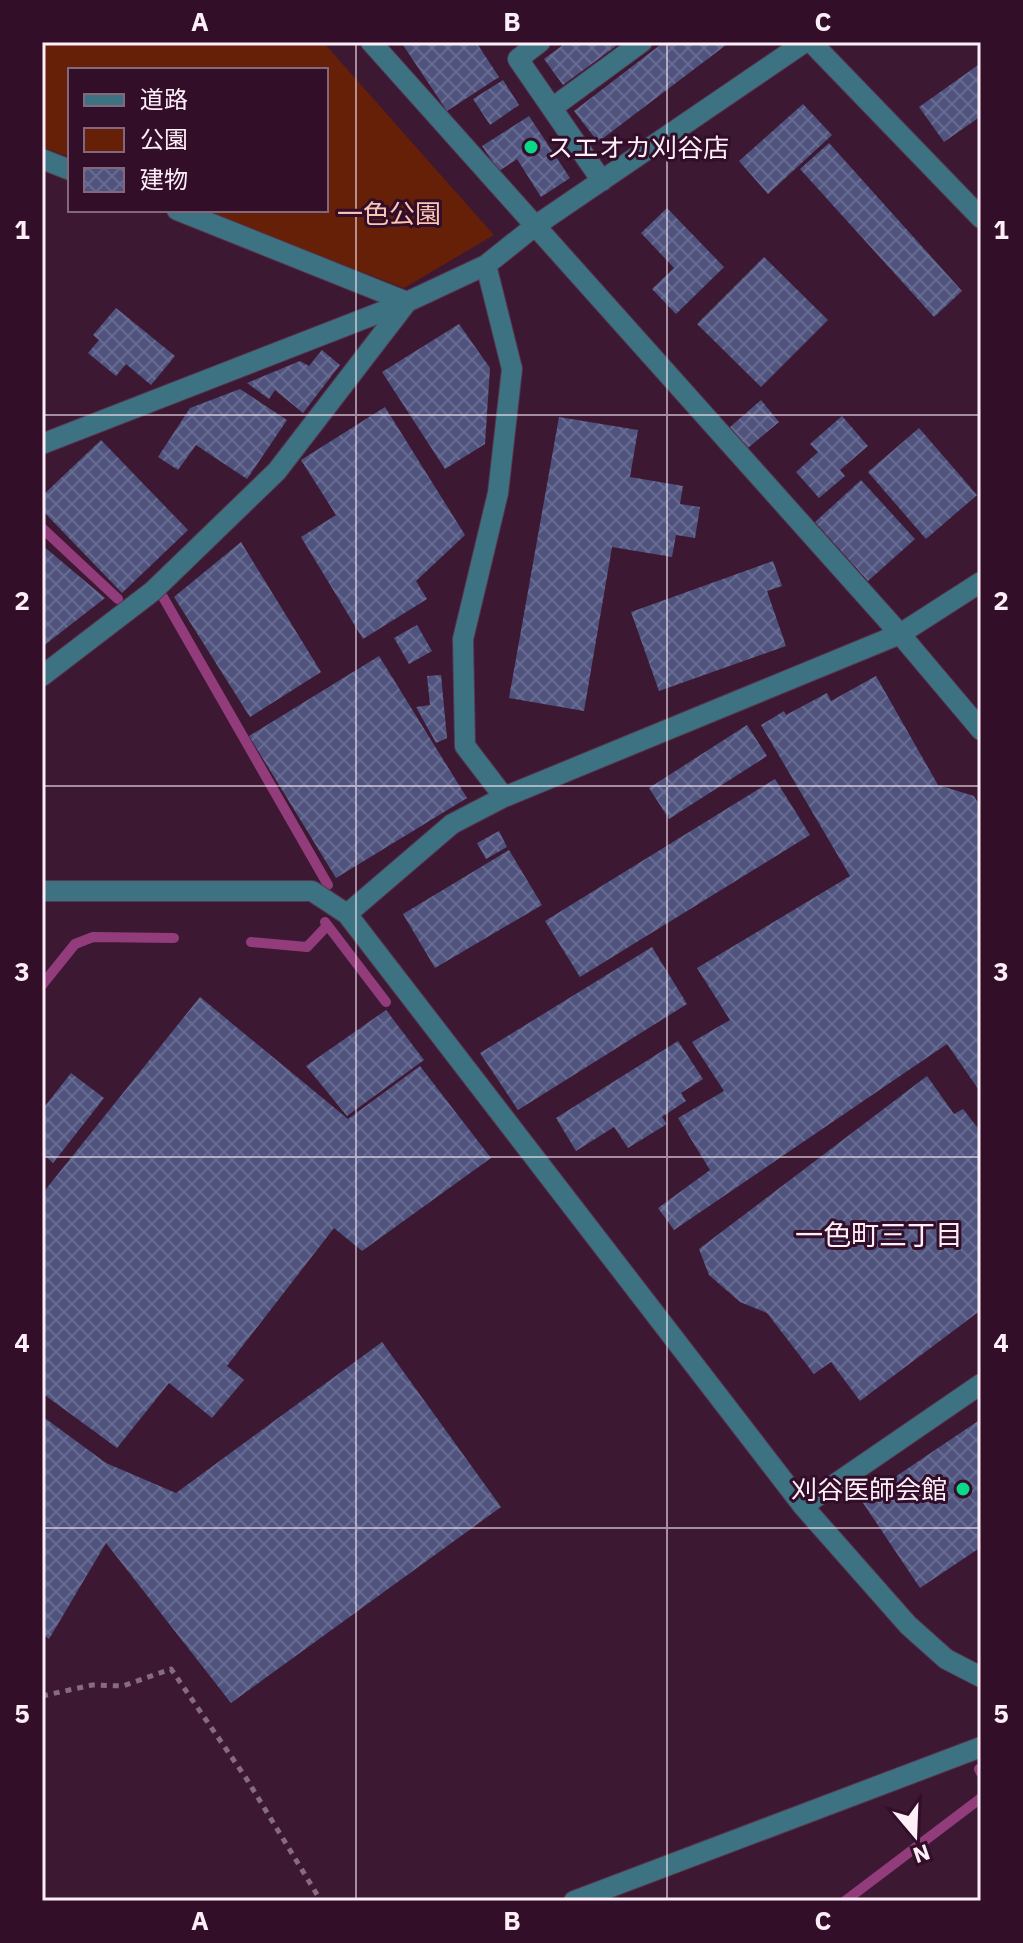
<svg xmlns="http://www.w3.org/2000/svg" width="1023" height="1943" viewBox="0 0 1023 1943" font-family="'IBM Plex Sans','Noto Sans JP',sans-serif">
  <style>
    .green { fill: #652007 }
    .lines { fill: none; stroke-linecap: round; stroke-linejoin: round }
    .stream { stroke: #923c7c; stroke-width: 10 }
    .building { fill: url(#building-cross-hatch) }
    .street-casing { stroke: #57364f; stroke-width: 22 }
    .path { stroke: #876b7f; stroke-width: 5; stroke-dasharray: 6 6; stroke-linecap: butt }
    .street { stroke: #3c7282; stroke-width: 20 }
    .grid { fill: none; stroke: #fdeef8; stroke-width: 2; stroke-opacity: 0.55 }
    .poi-dot { fill: #0bd98a; stroke: #320e29; stroke-width: 3 }
    .labels { text-anchor: middle; dominant-baseline: central; stroke-width: 6; stroke-linejoin: round; paint-order: stroke }
    .poi-label { font-size: 26px; fill: #fdeef8; stroke: #320e29; text-anchor: start }
    .park-label { font-size: 26px; fill: #fbc4b3; stroke: #320e29 }
    .neighbourhood-label { font-size: 28px; fill: #fdeef8; stroke: #320e29 }
    .neatline { fill: none; stroke: #fdeef8; stroke-width: 3 }
    .grid-label { font-size: 26px; text-anchor: middle; font-weight: bold; fill: #fdeef8 }
  </style>
  <defs>
    <pattern id="building-cross-hatch" width="8" height="8" patternUnits="userSpaceOnUse" patternTransform="scale(2)"><rect width="8" height="8" fill="#4f537e"/><path d="M0 0l8 8M0 8l8-8" fill="none" stroke="#696c91"/></pattern>
  </defs>
  <rect width="100%" height="100%" fill="#3c1833"/>
  <path class="green" d="M 42,42 L 323,42 L 494,235 L 404,288 L 200,210 L 326,210 L 326,70 L 70,70 L 70,157 L 42,147 Z"/>
  <g class="lines">
    <path class="stream" d="M 42,528 L 118,599
      M 163,597 L 328,885
      M 325,922 L 386,1002
      M 251,942 L 307,947 L 325,928
      M 42,985 L 75,944 L 93,937 L 174,938
      M 979,1769 L 981,1773
      M 845,1901 L 981,1798"/>
  </g>
  <path class="building" d="M 401,42 L 476,42 L 499,77 L 447,111 Z
    M 567,42 L 613,42 L 616,46 L 563,85 L 544,59 Z
    M 664,42 L 730,42 L 598,142 L 574,111 Z
    M 981,63 L 981,116 L 944,142 L 919,107 Z
    M 503,80 L 519,105 L 490,125 L 473,99 Z
    M 803,104 L 832,135 L 768,194 L 739,161 Z
    M 529,116 L 570,178 L 541,197 L 517,159 L 499,171 L 482,146 Z
    M 829,143 L 962,291 L 934,317 L 800,169 Z
    M 667,208 L 724,267 L 676,314 L 652,289 L 674,268 L 641,233 Z
    M 764,257 L 828,320 L 761,387 L 697,324 Z
    M 116,308 L 175,356 L 151,385 L 126,364 L 116,376 L 88,353 L 99,340 L 93,335 Z
    M 459,324 L 490,368 L 485,444 L 445,469 L 382,372 Z
    M 322,350 L 340,365 L 303,413 L 275,390 L 269,399 L 247,383 L 300,361 L 309,366 Z
    M 240,389 L 287,420 L 247,479 L 196,445 L 178,470 L 158,457 L 190,408 Z
    M 761,400 L 779,422 L 748,448 L 730,427 Z
    M 385,407 L 465,535 L 416,581 L 427,599 L 363,639 L 301,537 L 336,515 L 301,460 Z
    M 842,416 L 868,446 L 840,470 L 845,476 L 819,498 L 796,472 L 818,452 L 810,444 Z
    M 559,417 L 638,430 L 630,477 L 683,486 L 680,504 L 700,507 L 695,538 L 676,535 L 672,557 L 612,547 L 584,711 L 509,698 Z
    M 919,428 L 977,495 L 926,539 L 868,472 Z
    M 101,440 L 188,530 L 122,593 L 42,510 L 42,496 Z
    M 861,480 L 915,539 L 868,581 L 815,522 Z
    M 241,542 L 321,672 L 250,717 L 174,597 Z
    M 42,545 L 105,598 L 42,647 Z
    M 773,561 L 782,586 L 767,591 L 786,646 L 659,691 L 631,612 Z
    M 417,625 L 432,651 L 409,664 L 394,638 Z
    M 379,656 L 467,798 L 336,878 L 249,736 Z
    M 441,675 L 447,738 L 436,743 L 416,707 L 430,705 L 427,676 Z
    M 876,676 L 938,785 L 974,796 L 981,808 L 981,1093 L 947,1044 L 674,1230 L 658,1208 L 710,1170 L 678,1118 L 724,1091 L 692,1042 L 730,1020 L 697,968 L 850,876 L 761,725 L 784,711 L 786,715 L 827,693 L 831,701 Z
    M 747,725 L 767,756 L 669,819 L 649,788 Z
    M 775,779 L 810,835 L 580,977 L 545,921 Z
    M 499,831 L 507,847 L 486,859 L 477,843 Z
    M 509,850 L 542,905 L 435,968 L 403,914 Z
    M 652,947 L 687,1004 L 518,1110 L 480,1053 Z
    M 200,997 L 348,1119 L 420,1066 L 491,1158 L 362,1251 L 334,1228 L 227,1366 L 244,1380 L 212,1418 L 169,1383 L 117,1448 L 42,1393 L 42,1194 Z
    M 386,1010 L 424,1060 L 347,1116 L 306,1066 Z
    M 678,1041 L 703,1079 L 681,1093 L 686,1101 L 662,1117 L 667,1124 L 628,1148 L 614,1127 L 576,1151 L 556,1118 Z
    M 71,1073 L 104,1098 L 53,1163 L 42,1153 L 42,1110 Z
    M 927,1076 L 954,1114 L 963,1109 L 981,1132 L 981,1310 L 860,1401 L 831,1362 L 814,1374 L 767,1313 L 740,1302 L 709,1275 L 699,1249 Z
    M 382,1342 L 501,1507 L 231,1703 L 106,1543 L 49,1639 L 42,1634 L 42,1416 L 106,1463 L 176,1493 Z
    M 981,1419 L 981,1547 L 920,1588 L 861,1500 Z"/>
  <g class="lines">
    <defs>
      <path id="street" d="M 371,42 L 900,634 L 981,730
        M 540,42 L 518,59 L 602,181
        M 811,42 L 981,218
        M 552,108 L 642,42
        M 42,159 L 70,170
        M 486,265 L 512,369 L 498,493 L 463,639 L 465,746 L 504,797
        M 42,444 L 407,302 L 486,265 L 535,226 L 805,42
        M 42,676 L 153,591 L 277,471 L 407,302 L 177,210
        M 42,891 L 312,891 L 347,914 L 803,1506 L 908,1625 L 946,1659 L 981,1677
        M 347,914 L 452,824 L 504,797 L 900,634 L 981,582
        M 803,1506 L 981,1384
        M 574,1901 L 981,1747"/>
    </defs>
    <use href="#street" class="street-casing"/>
    <path class="path" d="M 42,1696 L 92,1685 L 123,1686 L 171,1669 L 246,1778 L 321,1901"/>
    <use href="#street" class="street"/>
  </g>
  <path class="grid" d="M 356,42 L 356,1901M 667,42 L 667,1901M 42,415 L 981,415M 42,786 L 981,786M 42,1157 L 981,1157M 42,1528 L 981,1528"/>
  <g class="poi-dot">
    <circle cx="531" cy="147" r="8"/>
    <circle cx="963" cy="1489" r="8"/>
  </g>
  <g class="labels">
    <g class="poi-label">
      <text x="547" y="147">スエオカ刈谷店</text>
      <text x="947" y="1489" text-anchor="end">刈谷医師会館</text>
    </g>
    <g class="park-label">
      <text x="389" y="213">一色公園</text>
    </g>
    <g class="neighbourhood-label">
      <text x="879" y="1234">一色町三丁目</text>
    </g>
  </g>
  <rect width="1023" height="1943" fill="none" stroke="#320e29" stroke-width="88"/>
  <rect x="68" y="68" width="260" height="144" fill="#320e29" stroke="#83687c" stroke-width="2"/>
  <rect x="84" y="94" width="40" height="12" fill="#3c7282" stroke="#83687c" stroke-width="2"/>
  <text x="140" y="108" font-size="24" fill="#fdeef8">道路</text>
  <rect x="84" y="128" width="40" height="24" fill="#652007" stroke="#83687c" stroke-width="2"/>
  <text x="140" y="148" font-size="24" fill="#fdeef8">公園</text>
  <rect x="84" y="168" width="40" height="24" fill="url(#building-cross-hatch)" stroke="#83687c" stroke-width="2"/>
  <text x="140" y="188" font-size="24" fill="#fdeef8">建物</text>
  <g transform="translate(915 1835) rotate(161)" stroke="#320e29" stroke-width="6" paint-order="stroke">
  <path d="M0-6L14 30L0 20L-14 30Z" fill="#fdeef8"/>
  <text y="-12" font-size="22" font-weight="bold" text-anchor="middle" fill="#fdeef8">N</text>
  </g>
  <rect x="44" y="44" width="935" height="1855" class="neatline"/>
  <g class="grid-label">
    <text x="200" y="31">A</text>
    <text x="512" y="31">B</text>
    <text x="823" y="31">C</text>
    <text x="22" y="239">1</text>
    <text x="1001" y="239">1</text>
    <text x="22" y="610">2</text>
    <text x="1001" y="610">2</text>
    <text x="22" y="981">3</text>
    <text x="1001" y="981">3</text>
    <text x="22" y="1352">4</text>
    <text x="1001" y="1352">4</text>
    <text x="22" y="1723">5</text>
    <text x="1001" y="1723">5</text>
    <text x="200" y="1930">A</text>
    <text x="512" y="1930">B</text>
    <text x="823" y="1930">C</text>
  </g>
</svg>
